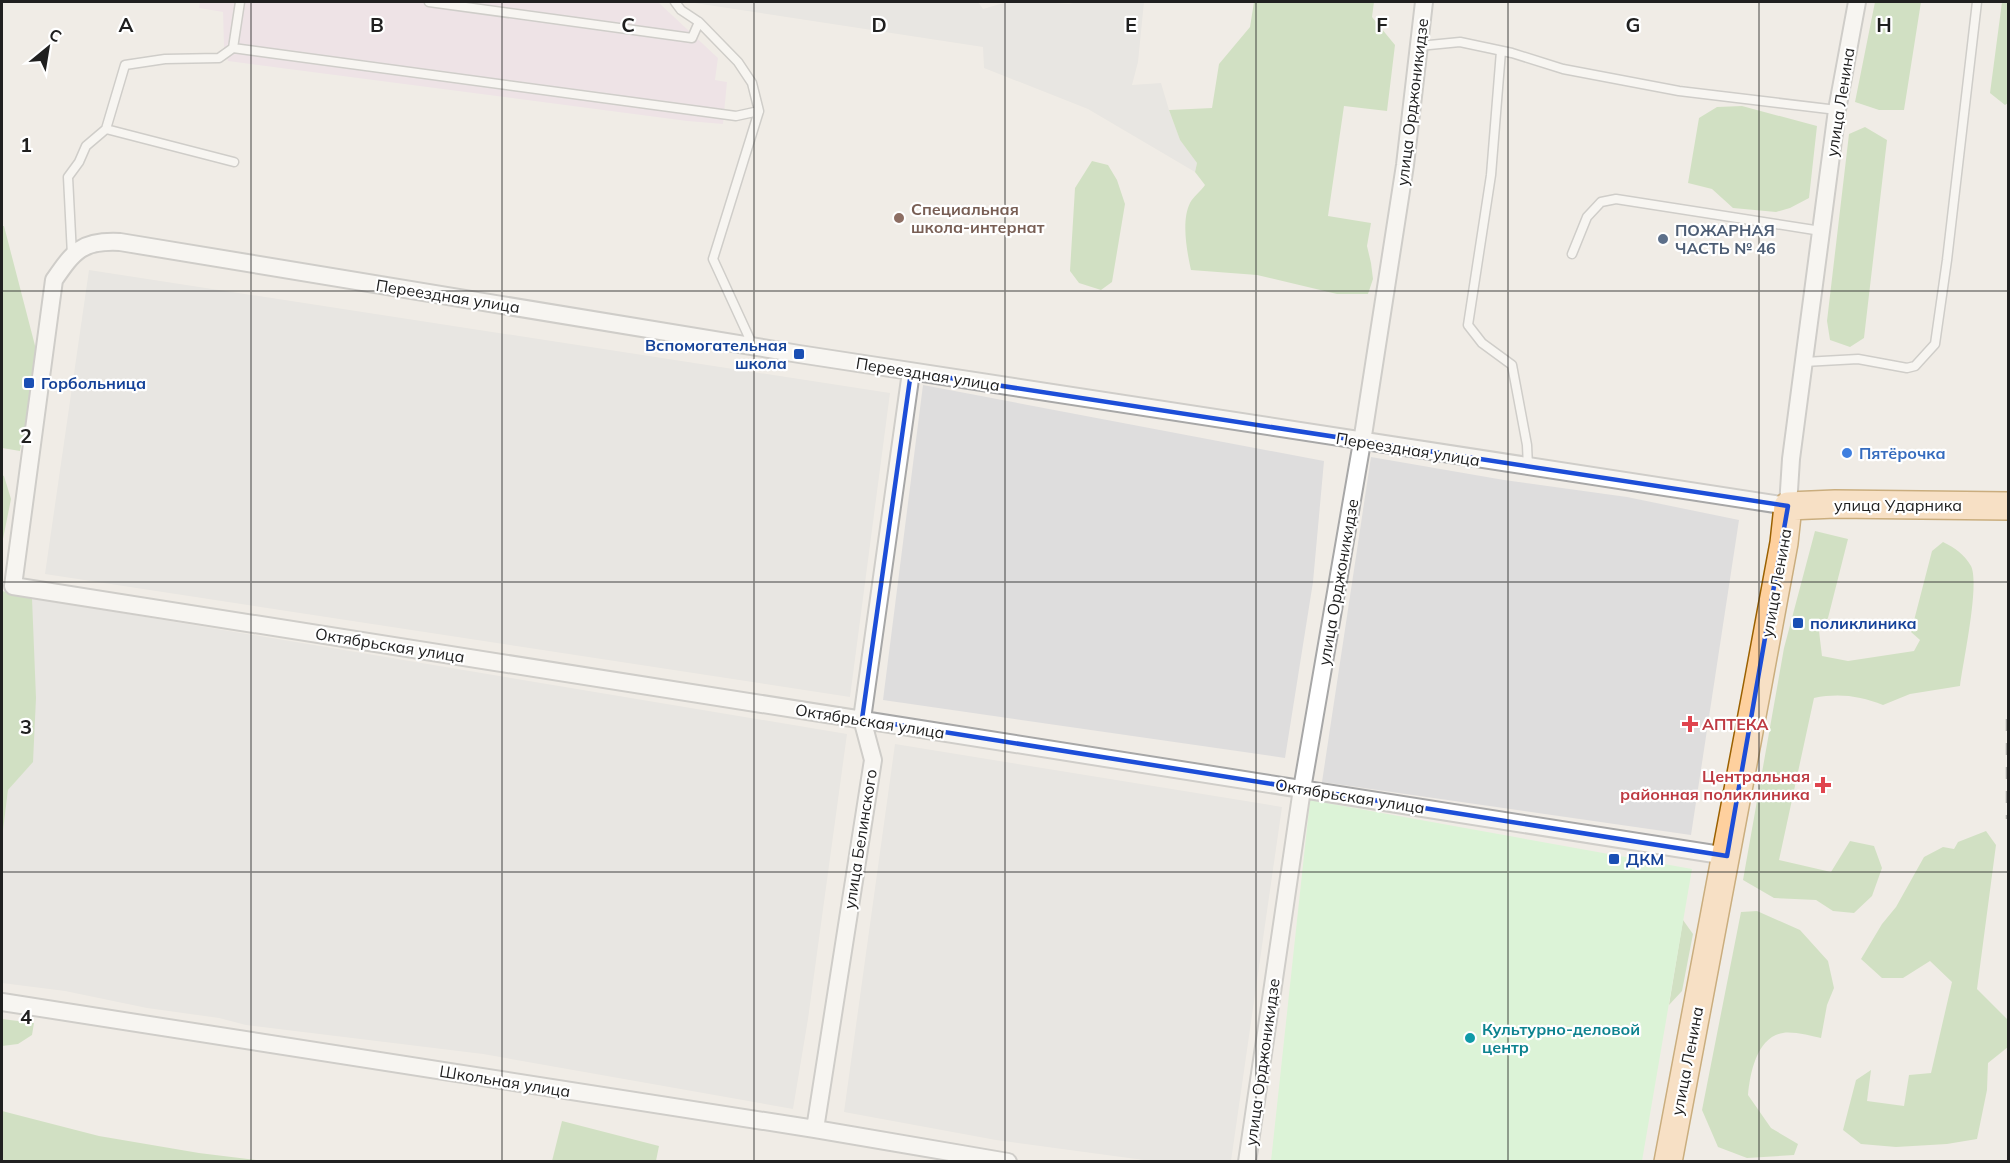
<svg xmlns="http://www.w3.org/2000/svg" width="2010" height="1163" viewBox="0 0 2010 1163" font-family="Mulish,sans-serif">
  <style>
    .residential { fill: #dedddd }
    .industrial { fill: #ead8e7 }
    .forest { fill: #acd19a }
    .park { fill: #c3fbc5 }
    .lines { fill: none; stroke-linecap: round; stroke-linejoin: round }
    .service-casing { stroke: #a7a7a7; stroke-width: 11 }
    .minor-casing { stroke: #a7a7a7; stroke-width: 20 }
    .primary-casing { stroke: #9b6100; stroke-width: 30 }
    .service { stroke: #fff; stroke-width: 8 }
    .minor { stroke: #fff; stroke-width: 16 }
    .primary { stroke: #fed09e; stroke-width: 27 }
    .rail { stroke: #6e6e6e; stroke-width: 4.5; stroke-dasharray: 12 12; stroke-linecap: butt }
    .marked { fill: none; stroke: #1d4ed8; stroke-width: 4.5; stroke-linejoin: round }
    .grid { fill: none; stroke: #202020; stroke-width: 1.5; stroke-opacity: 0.55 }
    .education-dot { fill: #8d6e63; stroke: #fff; stroke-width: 2 }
    .service-dot { fill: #5c6f8a; stroke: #fff; stroke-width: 2 }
    .transit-dot { fill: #1a4fb4; stroke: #fff; stroke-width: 2 }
    .shop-dot { fill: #3f7fe0; stroke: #fff; stroke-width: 2 }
    .health-dot { fill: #e0444e; stroke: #fff; stroke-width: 2 }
    .culture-dot { fill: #0f9aa8; stroke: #fff; stroke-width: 2 }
    .labels { text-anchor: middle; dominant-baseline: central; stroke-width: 4.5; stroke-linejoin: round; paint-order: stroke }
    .street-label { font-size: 16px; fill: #202020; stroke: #fff }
    .education-label { font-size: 16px; font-weight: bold; fill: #785e54; stroke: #fff; text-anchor: start }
    .service-label { font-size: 16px; font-weight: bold; fill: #4e5e75; stroke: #fff; text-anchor: start }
    .transit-label { font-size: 16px; font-weight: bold; fill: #164399; stroke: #fff; text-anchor: start }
    .shop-label { font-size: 16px; font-weight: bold; fill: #366cbe; stroke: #fff; text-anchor: start }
    .health-label { font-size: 16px; font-weight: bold; fill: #be3a42; stroke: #fff; text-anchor: start }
    .culture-label { font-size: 16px; font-weight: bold; fill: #0d838f; stroke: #fff; text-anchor: start }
    .grid-label { font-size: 20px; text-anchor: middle; font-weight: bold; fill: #202020; stroke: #fff; stroke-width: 4.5; stroke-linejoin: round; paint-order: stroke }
  </style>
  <rect width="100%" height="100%" fill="#f0ece6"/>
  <path class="residential" d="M 688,2 L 978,2 L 983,9 L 1007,2 L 1042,2 L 1069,4 L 1077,2 L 1144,2 L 1138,62 L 1132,85 L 1161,83 L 1169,110 L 1180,140 L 1197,163 L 1195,172 L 1088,109 L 984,68 L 983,47 Z
    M 89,270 L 890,393 L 850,697 L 45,574 Z
    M 923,385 L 1324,461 L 1313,582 L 1285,758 L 883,700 Z
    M 1371,457 L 1504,480 L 1627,497 L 1739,520 L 1691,835 L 1322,782 Z
    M 32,598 L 847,734 L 808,1019 L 793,1109 L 483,1054 L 246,1025 L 219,1018 L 147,1008 L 65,991 L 2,983 L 2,839 L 8,790 L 33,761 Z
    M 895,744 L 1282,807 L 1231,1161 L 1151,1161 L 996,1140 L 844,1112 Z"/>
  <path class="industrial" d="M 200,2 L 658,2 L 718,58 L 715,80 L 727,82 L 723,124 L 687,121 L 228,61 L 224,47 L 223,12 L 199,8 Z"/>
  <path class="forest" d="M 1254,2 L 1374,2 L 1372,17 L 1395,45 L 1387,111 L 1344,106 L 1328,216 L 1371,223 L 1367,246 L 1371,263 L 1373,279 L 1368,294 L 1337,294 L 1257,275 L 1191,270 C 1187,252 1181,221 1190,203 C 1193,197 1201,191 1205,185 L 1195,172 L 1197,163 L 1180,140 L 1169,110 L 1212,108 L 1219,64 L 1250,27 Z
    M 1875,2 L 1921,2 L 1904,110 L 1879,110 L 1855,102 Z
    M 2002,2 L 2008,2 L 2008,103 L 2005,105 L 1990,93 Z
    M 1742,106 L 1817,126 L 1809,198 L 1790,208 L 1776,212 L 1733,208 L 1712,189 L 1688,183 L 1699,118 L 1717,107 Z
    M 1865,127 L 1887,140 L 1864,338 L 1850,347 L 1830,340 L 1827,321 L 1849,134 Z
    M 1092,161 L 1108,165 L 1117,180 L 1125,204 L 1112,282 L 1101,290 L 1079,283 L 1070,271 L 1075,188 Z
    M 2,226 L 4,226 L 39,361 L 20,451 L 2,448 Z
    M 2,475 L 4,476 L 11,499 L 2,544 Z
    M 1815,531 L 1848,539 L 1828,618 L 1819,631 L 1822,656 L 1848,661 L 1914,651 L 1920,640 L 1911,632 L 1932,551 L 1943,542 C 1955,548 1964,554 1971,566 C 1980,584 1963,662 1960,686 L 1910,694 L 1883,705 C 1860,696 1839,693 1814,698 L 1779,860 L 1831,872 L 1850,841 L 1874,846 L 1882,868 L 1872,896 L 1854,913 L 1833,911 L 1816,900 L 1774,898 L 1743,880 L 1784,648 Z
    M 2,591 L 32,598 L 36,698 L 33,762 L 8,790 L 2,839 Z
    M 1986,831 L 1996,845 L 1977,989 L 2008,1020 L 2008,1047 L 1988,1063 L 1987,1090 L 1977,1139 L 1947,1144 L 1896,1147 L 1861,1144 L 1843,1130 L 1856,1080 L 1871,1070 L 1867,1101 L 1904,1106 L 1909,1075 L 1931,1073 L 1952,982 L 1930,961 L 1903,978 L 1882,978 L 1861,959 L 1882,924 L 1896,907 L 1924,857 L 1943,847 L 1954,849 L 1958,842 Z
    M 1757,911 L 1800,930 L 1828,961 L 1834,988 L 1827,1005 L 1821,1038 C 1812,1036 1792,1031 1783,1033 C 1757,1037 1750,1073 1748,1095 L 1771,1128 L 1798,1144 L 1794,1155 L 1747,1158 L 1718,1147 L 1702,1110 L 1741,912 Z
    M 1683,920 L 1693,934 L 1682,991 L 1669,1005 Z
    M 2,1019 L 34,1023 L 32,1035 L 18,1044 L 2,1046 Z
    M 2,1111 L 99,1136 L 199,1153 L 265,1161 L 2,1161 Z
    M 562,1121 L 659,1146 L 656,1161 L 552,1161 Z"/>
  <path class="park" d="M 1310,800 L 1692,869 L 1642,1161 L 1271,1161 Z"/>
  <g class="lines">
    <defs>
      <path id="service" d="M 429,2 L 692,38 L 699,22 L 681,10 L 675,2
        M 699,22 L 738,62 L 752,83 L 759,111 L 713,259 L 753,346
        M 1419,46 L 1460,42 L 1512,53 L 1563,69 L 1679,91 L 1837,110
        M 233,48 L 736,116 L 759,111
        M 1501,51 L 1491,175 L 1468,325 L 1482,343 L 1512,365 L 1527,445 L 1528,467
        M 106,129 L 125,65 L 165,59 L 219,58 L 233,48 L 240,2
        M 1572,254 L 1587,217 L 1601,202 L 1616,199 L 1821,231
        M 72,255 L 68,177 L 79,162 L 86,146 L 106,129 L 234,162
        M 1804,362 L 1858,359 L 1907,368 L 1915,366 L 1935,344 L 1947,260 L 1977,2"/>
      <path id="minor" d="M 1727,856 L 13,586 L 54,280 C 74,251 82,240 120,242 L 799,354 L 1788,506 L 1791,459 L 1837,110 L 1857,2
        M 2,1002 L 815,1129 L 1008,1162
        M 815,1129 L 873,760 L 862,719 L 911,372
        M 1247,1162 L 1302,789 L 1362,442 L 1405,165 L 1424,2"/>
      <path id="primary" d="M 1668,1162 L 1757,689 L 1784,543 L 1788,506 L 1835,504 L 2008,506"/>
    </defs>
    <use href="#service" class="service-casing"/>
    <use href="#minor" class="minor-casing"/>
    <use href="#primary" class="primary-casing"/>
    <use href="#service" class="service"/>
    <use href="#minor" class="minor"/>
    <use href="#primary" class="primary"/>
    <path class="rail" d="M 2008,719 L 2008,819"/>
  </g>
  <path d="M0 0H2010V1163H0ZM 911,372 L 1788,506 L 1727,856 L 862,719 Z" fill="#f0ece6" fill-opacity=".55" fill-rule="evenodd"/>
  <path class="marked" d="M 911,372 L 1788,506 L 1727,856 L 862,719 Z"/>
  <path class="grid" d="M 251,2 L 251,1162M 502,2 L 502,1162M 754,2 L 754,1162M 1005,2 L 1005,1162M 1256,2 L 1256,1162M 1508,2 L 1508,1162M 1759,2 L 1759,1162M 2,291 L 2008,291M 2,582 L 2008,582M 2,872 L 2008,872"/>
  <circle class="education-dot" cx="899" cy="218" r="6"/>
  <circle class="service-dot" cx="1663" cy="239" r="6"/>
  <g class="transit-dot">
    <rect x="793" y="348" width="12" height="12" rx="3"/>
    <rect x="23" y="377" width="12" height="12" rx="3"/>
    <rect x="1792" y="617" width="12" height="12" rx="3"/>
    <rect x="1608" y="853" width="12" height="12" rx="3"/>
  </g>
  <circle class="shop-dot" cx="1847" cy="453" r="6"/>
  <g class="health-dot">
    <path d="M1687 715h6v6h6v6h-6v6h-6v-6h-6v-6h6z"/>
    <path d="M1820 776h6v6h6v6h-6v6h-6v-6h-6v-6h6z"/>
  </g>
  <circle class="culture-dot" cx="1470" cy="1038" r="6"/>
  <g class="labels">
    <g class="street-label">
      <text transform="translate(1412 102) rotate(-83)">улица Орджоникидзе</text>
      <text transform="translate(1840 102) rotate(-81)">улица Ленина</text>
      <text transform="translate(448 296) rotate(9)">Переездная улица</text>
      <text transform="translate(928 374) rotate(9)">Переездная улица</text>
      <text transform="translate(1408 449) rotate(9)">Переездная улица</text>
      <text x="1898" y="505">улица Ударника</text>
      <text transform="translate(1338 582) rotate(-80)">улица Орджоникидзе</text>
      <text transform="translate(1776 583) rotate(-80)">улица Ленина</text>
      <text transform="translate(390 645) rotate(9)">Октябрьская улица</text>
      <text transform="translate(870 721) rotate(9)">Октябрьская улица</text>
      <text transform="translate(1350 796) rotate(9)">Октябрьская улица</text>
      <text transform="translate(860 839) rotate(-81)">улица Белинского</text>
      <text transform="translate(1687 1061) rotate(-79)">улица Ленина</text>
      <text transform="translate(1262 1062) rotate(-82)">улица Орджоникидзе</text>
      <text transform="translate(505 1081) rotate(9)">Школьная улица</text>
    </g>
    <g class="education-label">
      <text x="911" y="209">Специальная<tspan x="911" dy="18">школа-интернат</tspan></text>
    </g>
    <g class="service-label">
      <text x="1675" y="230">ПОЖАРНАЯ<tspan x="1675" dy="18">ЧАСТЬ № 46</tspan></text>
    </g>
    <g class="transit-label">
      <text x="787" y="345" text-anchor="end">Вспомогательная<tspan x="787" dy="18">школа</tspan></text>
      <text x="41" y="383">Горбольница</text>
      <text x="1810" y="623">поликлиника</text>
      <text x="1626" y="859">ДКМ</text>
    </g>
    <g class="shop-label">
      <text x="1859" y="453">Пятёрочка</text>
    </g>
    <g class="health-label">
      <text x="1702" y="724">АПТЕКА</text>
      <text x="1810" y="776" text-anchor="end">Центральная<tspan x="1810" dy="18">районная поликлиника</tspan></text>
    </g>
    <g class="culture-label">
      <text x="1482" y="1029">Культурно-деловой<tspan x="1482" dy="18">центр</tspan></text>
    </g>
  </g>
  <g class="grid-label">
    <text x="126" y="32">A</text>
    <text x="377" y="32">B</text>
    <text x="628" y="32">C</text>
    <text x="879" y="32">D</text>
    <text x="1131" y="32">E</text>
    <text x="1382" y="32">F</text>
    <text x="1633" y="32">G</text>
    <text x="1884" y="32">H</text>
    <text x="26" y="152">1</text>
    <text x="26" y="443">2</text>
    <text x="26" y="734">3</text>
    <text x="26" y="1024">4</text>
  </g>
  <rect width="2010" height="1163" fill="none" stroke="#202020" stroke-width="6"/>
  <g transform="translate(48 48) rotate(30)" stroke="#ffffff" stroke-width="4.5" paint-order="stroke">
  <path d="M0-4.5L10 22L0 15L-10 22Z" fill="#202020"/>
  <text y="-9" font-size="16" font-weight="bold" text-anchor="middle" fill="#202020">С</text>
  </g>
</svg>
